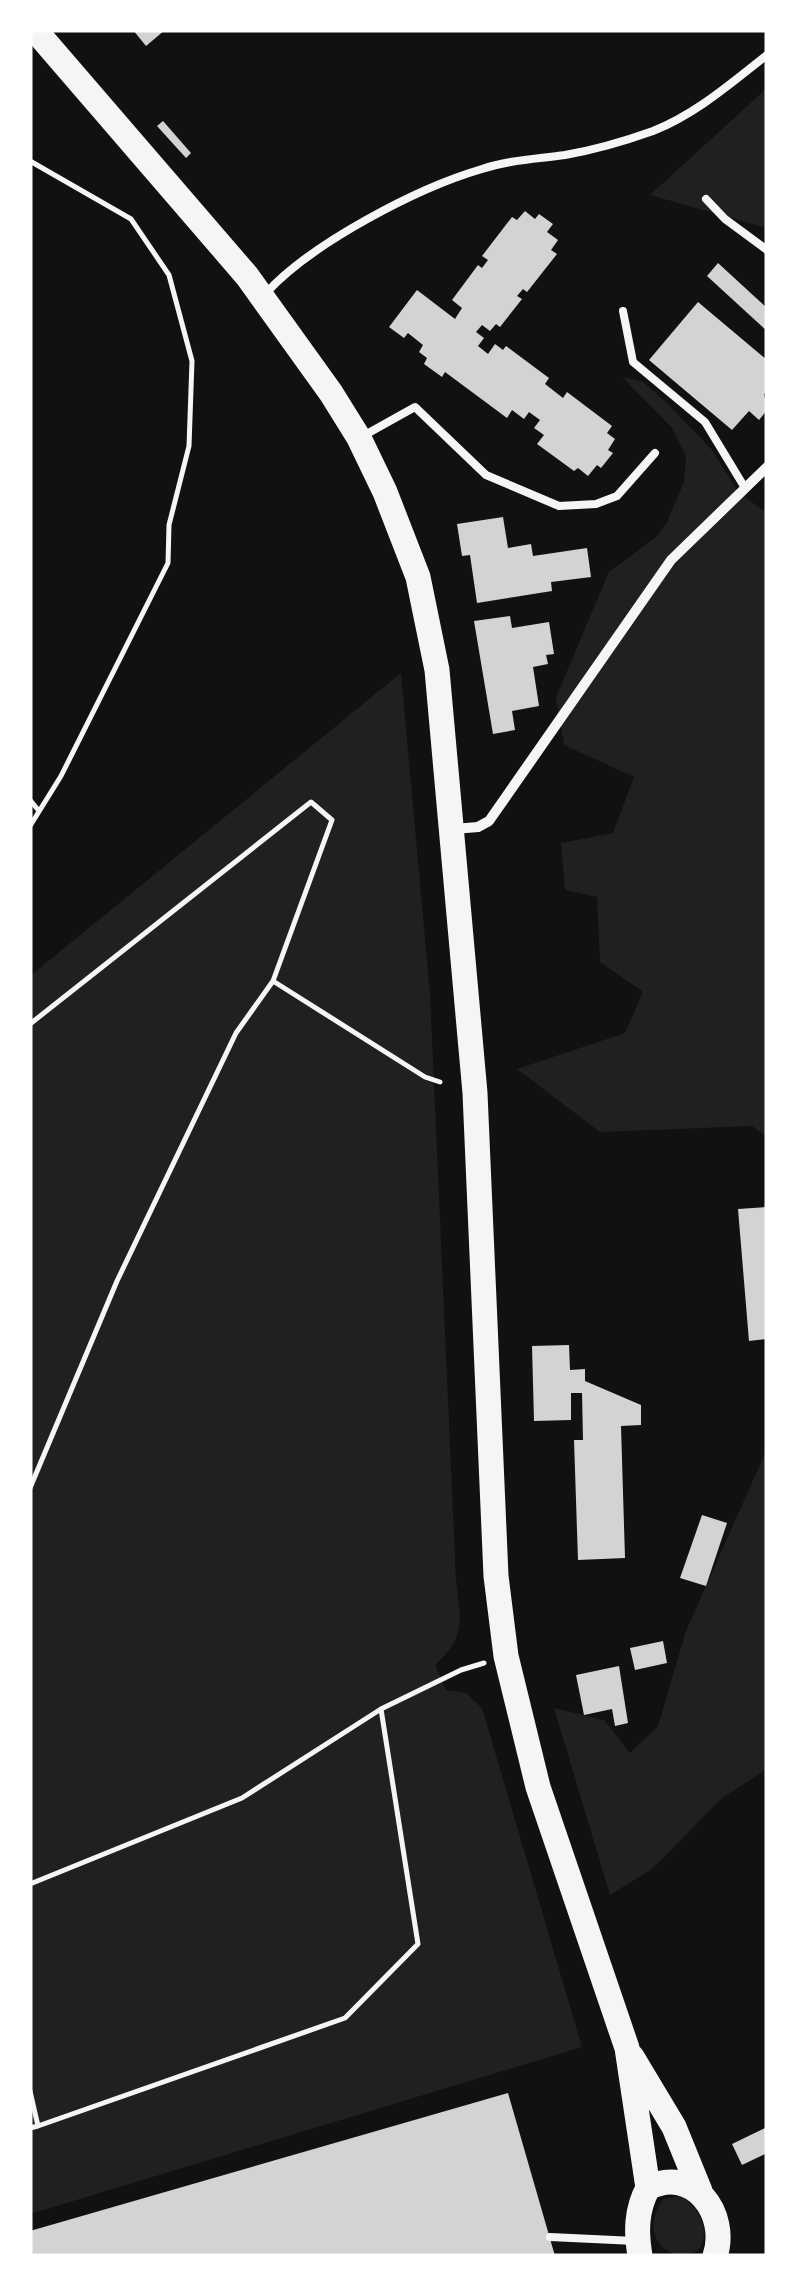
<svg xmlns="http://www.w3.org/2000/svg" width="797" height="2286" viewBox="0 0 797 2286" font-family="'Nunito Sans',sans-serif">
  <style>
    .green { fill: #202020 }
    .building { fill: #d3d3d3 }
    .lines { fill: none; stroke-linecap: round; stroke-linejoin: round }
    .path { stroke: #f5f5f5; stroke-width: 5 }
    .service { stroke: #f5f5f5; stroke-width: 8 }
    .minor { stroke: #f5f5f5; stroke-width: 10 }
    .primary { stroke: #f5f5f5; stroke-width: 25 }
  </style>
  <rect width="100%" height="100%" fill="#111"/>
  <path class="green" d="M 767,88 L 767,228 L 650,195 Z
    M 622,377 L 642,381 L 666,402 L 712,450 L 739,493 L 767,513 L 767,1137 L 752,1126 L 600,1132 L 517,1069 L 625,1033 L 643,992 L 600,962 L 597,897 L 565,890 L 561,843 L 613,833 L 634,777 L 564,745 L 556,697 L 609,572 L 656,537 L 667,522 L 684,482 L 686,456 L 672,428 Z
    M 401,673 L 430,994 L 456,1581 C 461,1619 466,1637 435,1665 L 446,1690 L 466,1693 L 482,1708 L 582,2047 L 30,2214 L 30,976 Z
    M 767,1449 L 767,1769 L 722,1798 L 652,1869 L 610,1895 L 554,1708 L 604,1720 L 630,1753 L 658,1726 L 686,1631 Z
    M 681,2196 C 692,2203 700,2213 703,2226 C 714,2277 625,2257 663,2199 Z"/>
  <path class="building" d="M 133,30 L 165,30 L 146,46 Z
    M 163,121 L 191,153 L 186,158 L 157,126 Z
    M 525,211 L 535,219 L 539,214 L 553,224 L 547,232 L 558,240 L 551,250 L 557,254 L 527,292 L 523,289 L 517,296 L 522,299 L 500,327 L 496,324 L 490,331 L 482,325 L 476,332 L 484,338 L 478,346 L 488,354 L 495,344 L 503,350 L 506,346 L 549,378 L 545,384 L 563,398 L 567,392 L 612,426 L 607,433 L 615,439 L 608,450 L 613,453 L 601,468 L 597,465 L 588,476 L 578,468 L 574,471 L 537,444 L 544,435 L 534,428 L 540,420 L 529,412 L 524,419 L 512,410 L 507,418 L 445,372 L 442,377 L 424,364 L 427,358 L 419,352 L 423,345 L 408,333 L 404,338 L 389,327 L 417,290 L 455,319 L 462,308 L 452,300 L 478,265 L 482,268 L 488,260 L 482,256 L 512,217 L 517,220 Z
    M 718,263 L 767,308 L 767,331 L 707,276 Z
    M 698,302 L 767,360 L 767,390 L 764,394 L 767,410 L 759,420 L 749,411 L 732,430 L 649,360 Z
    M 503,517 L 508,548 L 531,544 L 533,556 L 587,548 L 591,577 L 551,582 L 552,591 L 477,603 L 470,555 L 462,556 L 457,524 Z
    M 510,616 L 512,628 L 549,622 L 554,654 L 546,655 L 548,664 L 533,667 L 539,706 L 512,711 L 515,730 L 493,734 L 474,621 Z
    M 766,1207 L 767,1339 L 749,1341 L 738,1209 Z
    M 569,1345 L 570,1370 L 585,1369 L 585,1381 L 641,1405 L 641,1425 L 621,1426 L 625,1558 L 578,1560 L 574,1440 L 583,1440 L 582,1393 L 571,1393 L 571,1420 L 534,1421 L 532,1346 Z
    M 702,1515 L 727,1523 L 706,1586 L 680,1578 Z
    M 663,1641 L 667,1663 L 635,1670 L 630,1648 Z
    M 619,1666 L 628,1723 L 615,1726 L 612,1709 L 584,1715 L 576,1675 Z
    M 508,2093 L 555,2256 L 30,2256 L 30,2231 Z
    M 765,2128 L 767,2153 L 742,2165 L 732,2144 Z"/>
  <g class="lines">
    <path class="path" d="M 30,161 L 131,219 L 169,275 L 192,361 L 189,446 L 169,525 L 168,563 L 61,776 L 30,826
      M 30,800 L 39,811
      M 273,981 L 425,1077 L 440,1082
      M 30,1024 L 311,802 L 332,820 L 273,981 L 236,1033 L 117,1281 L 30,1488
      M 30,1884 L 242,1798 L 381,1709 L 461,1670 L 484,1663
      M 30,2091 L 38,2126 L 30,2128
      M 38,2126 L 345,2018 L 418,1944 L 381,1709"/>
    <path class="service" d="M 706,199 L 725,219 L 767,250
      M 266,293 C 312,243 417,188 482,169 C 509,160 537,159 565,155 C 594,150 625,141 653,131 C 696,114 731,83 767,55
      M 623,311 L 633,362 L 705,422 L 745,488
      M 363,436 L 415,407 L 486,475 L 559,506 L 596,504 L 617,496 L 655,453
      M 550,2237 L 635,2241"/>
    <path class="minor" d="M 454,829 L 478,827 L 489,821 L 671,560 L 767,467"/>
    <path class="primary" d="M 35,30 L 247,276 L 331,393 L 359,438 L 385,492 L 418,577 L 437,670 L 475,1093 L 496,1576 L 506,1656 L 538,1787 L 627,2048 L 648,2188
      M 632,2057 L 674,2127 L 700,2191
      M 640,2256 C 636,2232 636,2210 648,2188 C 693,2165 729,2214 715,2256"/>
  </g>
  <rect width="797" height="2286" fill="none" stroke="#ffffff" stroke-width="65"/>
</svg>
